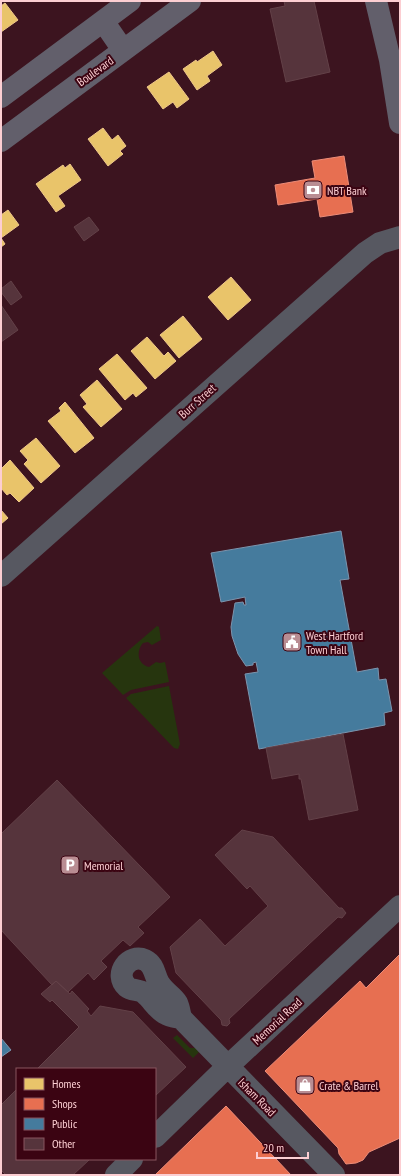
<svg xmlns="http://www.w3.org/2000/svg" width="401" height="1176" viewBox="0 0 401 1176" font-family="'PT Sans Narrow',sans-serif">
  <style>
    .green { fill: #26350e }
    .homes { fill: #e9c46a; stroke: #efc789 }
    .shops { fill: #e76f51; stroke: #ed8c78 }
    .public { fill: #457b9d; stroke: #7c94ad }
    .building { fill: #56343c; stroke: #634148 }
    .lines { fill: none; stroke-linecap: round; stroke-linejoin: round }
    .minor { stroke: #575861; stroke-width: 22 }
    .major { stroke: #625f6b; stroke-width: 22 }
    .labels { text-anchor: middle; dominant-baseline: central; stroke-width: 4; stroke-linejoin: round; paint-order: stroke }
    .street-label { font-size: 12px; fill: #fcced2; stroke: #3b0412 }
    .poi-label { font-size: 12px; fill: #fcced2; stroke: #3b0412; text-anchor: start }
  </style>
  <rect width="100%" height="100%" fill="#3c141f"/>
  <path class="green" d="M 157,626 L 159,627 L 161,640 L 152,645 L 148,642 L 143,643 C 136,651 137,664 149,667 L 156,662 L 160,663 L 165,662 L 169,682 L 131,690 L 123,695 L 102,673 Z
    M 169,686 L 180,744 L 178,749 L 174,748 L 126,698 L 131,694 Z
    M 177,1035 L 190,1048 L 196,1048 L 199,1052 L 193,1058 L 173,1038 Z"/>
  <path class="homes" d="M 5,3 L 18,20 L 1,32 L 1,6 Z
    M 213,51 L 222,65 L 207,76 L 210,81 L 197,90 L 183,69 L 196,60 L 197,62 Z
    M 169,72 L 189,99 L 177,108 L 173,102 L 163,109 L 147,87 Z
    M 103,128 L 112,140 L 118,135 L 126,146 L 120,151 L 123,154 L 108,166 L 88,139 Z
    M 70,164 L 81,180 L 58,196 L 65,206 L 56,212 L 36,184 L 63,165 L 65,168 Z
    M 8,210 L 19,225 L 1,238 L 5,244 L 1,247 L 1,215 Z
    M 231,277 L 251,300 L 228,320 L 208,297 Z
    M 183,316 L 202,339 L 179,358 L 160,335 Z
    M 147,337 L 164,356 L 168,352 L 176,361 L 155,379 L 131,351 Z
    M 117,354 L 147,388 L 136,397 L 133,393 L 125,400 L 99,369 Z
    M 97,380 L 122,409 L 101,427 L 83,407 L 87,404 L 80,395 Z
    M 65,402 L 94,438 L 75,453 L 48,421 L 61,411 L 59,408 Z
    M 36,438 L 60,466 L 41,483 L 24,464 L 28,460 L 20,451 Z
    M 10,460 L 34,488 L 19,502 L 10,493 L 7,495 L 1,488 L 2,484 L 1,482 L 1,469 Z
    M 1,510 L 8,518 L 1,524 Z"/>
  <path class="shops" d="M 344,156 L 353,212 L 320,217 L 317,199 L 278,205 L 275,185 L 315,178 L 312,161 Z
    M 400,954 L 400,1138 L 369,1152 L 363,1160 L 356,1163 L 346,1164 L 339,1154 L 338,1148 L 265,1071 L 360,981 L 366,988 Z
    M 226,1106 L 291,1175 L 155,1175 Z"/>
  <path class="public" d="M 341,531 L 349,579 L 340,580 L 357,672 L 378,668 L 379,680 L 386,679 L 392,711 L 384,713 L 385,725 L 259,749 L 245,674 L 258,672 L 256,662 L 253,663 L 253,665 L 246,666 L 238,654 L 232,636 L 231,627 L 235,603 L 243,602 L 244,605 L 246,605 L 245,597 L 221,602 L 211,553 Z
    M 1,1038 L 11,1050 L 1,1057 Z"/>
  <path class="building" d="M 284,1 L 314,1 L 330,72 L 286,82 L 270,9 L 285,6 Z
    M 89,217 L 99,230 L 84,241 L 74,227 Z
    M 11,281 L 22,297 L 11,305 L 1,292 L 1,289 Z
    M 1,305 L 18,330 L 1,342 Z
    M 343,734 L 358,810 L 309,820 L 301,779 L 299,779 L 299,774 L 272,779 L 266,748 Z
    M 57,780 L 170,897 L 138,927 L 144,933 L 130,946 L 123,940 L 101,961 L 107,967 L 94,980 L 88,973 L 68,992 L 56,981 L 52,985 L 1,930 L 1,834 Z
    M 242,830 L 273,837 L 339,908 L 342,908 L 346,913 L 342,918 L 338,917 L 229,1019 L 230,1023 L 227,1026 L 222,1025 L 221,1020 L 176,973 L 170,947 L 200,919 L 225,946 L 268,906 L 250,886 L 247,889 L 215,855 Z
    M 56,981 L 70,994 L 72,991 L 89,1009 L 87,1011 L 91,1016 L 100,1006 L 133,1012 L 186,1067 L 155,1096 L 155,1069 L 37,1069 L 79,1027 L 52,1000 L 50,1002 L 41,994 Z
    M 17,1089 L 17,1159 L 90,1159 L 73,1175 L 6,1175 L 1,1170 L 1,1105 Z"/>
  <g class="lines">
    <path class="minor" d="M 1,576 L 365,253 L 380,243 L 400,237
      M 181,1018 C 176,1017 170,1017 166,1014 C 157,1010 152,999 144,993 C 139,989 132,991 127,987 C 113,974 129,953 145,960 C 155,965 154,975 159,983 C 163,991 173,996 177,1003 C 179,1007 180,1014 181,1018 L 334,1175
      M 155,1137 L 227,1067 L 400,906
      M 116,1175 L 132,1159"/>
    <path class="major" d="M 376,1 L 390,60 L 400,123
      M 103,21 L 123,50
      M 1,97 L 130,1
      M 1,141 L 190,1"/>
  </g>
  <defs>
    <symbol id="bank-square" viewBox="-11 -11 22 22"><rect x="-9" y="-9" width="18" height="18" rx="4" fill="#b98d93" stroke="#3b0412"/><path d="M-6-4H6V4H-6ZM0-2.3a2.3 2.3 0 1 0 0 4.6a2.3 2.3 0 1 0 0-4.6Z" fill="#fff"/></symbol>
    <symbol id="civic-square" viewBox="-11 -11 22 22"><rect x="-9" y="-9" width="18" height="18" rx="4" fill="#b98d93" stroke="#3b0412"/><path d="M-.6-6.5H3V-4.5H.6V-3L4-1V1h2V6H-6V1h2V-1L-.6-3ZM-1.2 2.5V6h2.4V2.5Z" fill="#fff"/></symbol>
    <symbol id="parking-square" viewBox="-11 -11 22 22"><rect x="-9" y="-9" width="18" height="18" rx="4" fill="#b98d93" stroke="#3b0412"/><path d="M-3.5-5.5H1a3.5 3.5 0 0 1 0 7H-1V5.5H-3.5ZM-1-3.4V-.6H.8a1.4 1.4 0 0 0 0-2.8Z" fill="#fff"/></symbol>
    <symbol id="shop-square" viewBox="-11 -11 22 22"><rect x="-9" y="-9" width="18" height="18" rx="4" fill="#b98d93" stroke="#3b0412"/><path d="M-5-2.5h2.3a2.7 3.5 0 0 1 5.4 0H5L5.5 6h-11ZM-1.5-2.5h3a1.5 2.3 0 0 0-3 0Z" fill="#fff"/></symbol>
  </defs>
  <g fill-rule="evenodd">
    <use href="#bank-square" x="302" y="179" width="22" height="22"/>
    <use href="#civic-square" x="281" y="631" width="22" height="22"/>
    <use href="#parking-square" x="59" y="854" width="22" height="22"/>
    <use href="#shop-square" x="294" y="1074" width="22" height="22"/>
  </g>
  <g class="labels">
    <g class="street-label">
      <text transform="translate(95 71) rotate(-36)">Boulevard</text>
      <text transform="translate(197 401) rotate(-42)">Burr Street</text>
      <text transform="translate(277 1021) rotate(-43)">Memorial Road</text>
      <text transform="translate(257 1097) rotate(45)">Isham Road</text>
    </g>
    <g class="poi-label">
      <text x="327" y="190">NBT Bank</text>
      <text x="306" y="635">West Hartford<tspan x="306" dy="14">Town Hall</tspan></text>
      <text x="84" y="865">Memorial</text>
      <text x="319" y="1085">Crate &amp; Barrel</text>
    </g>
  </g>
  <rect width="401" height="1176" fill="none" stroke="#fcced2" stroke-width="4"/>
  <rect x="16" y="1068" width="140" height="92" fill="#3b0412" stroke="#88555f"/>
  <rect x="24" y="1078" width="20" height="12" fill="#e9c46a" stroke="#88555f"/>
  <text x="52" y="1088" font-size="12" fill="#fcced2">Homes</text>
  <rect x="24" y="1098" width="20" height="12" fill="#e76f51" stroke="#88555f"/>
  <text x="52" y="1108" font-size="12" fill="#fcced2">Shops</text>
  <rect x="24" y="1118" width="20" height="12" fill="#457b9d" stroke="#88555f"/>
  <text x="52" y="1128" font-size="12" fill="#fcced2">Public</text>
  <rect x="24" y="1138" width="20" height="12" fill="#56343c" stroke="#88555f"/>
  <text x="52" y="1148" font-size="12" fill="#fcced2">Other</text>
  <path d="M257 1152v6h51v-6" fill="none" stroke="#fcced2" stroke-width="2"/>
  <text x="263" y="1152" font-size="12" fill="#fcced2" stroke="#3b0412" stroke-width="3" paint-order="stroke">20 m</text>
</svg>
